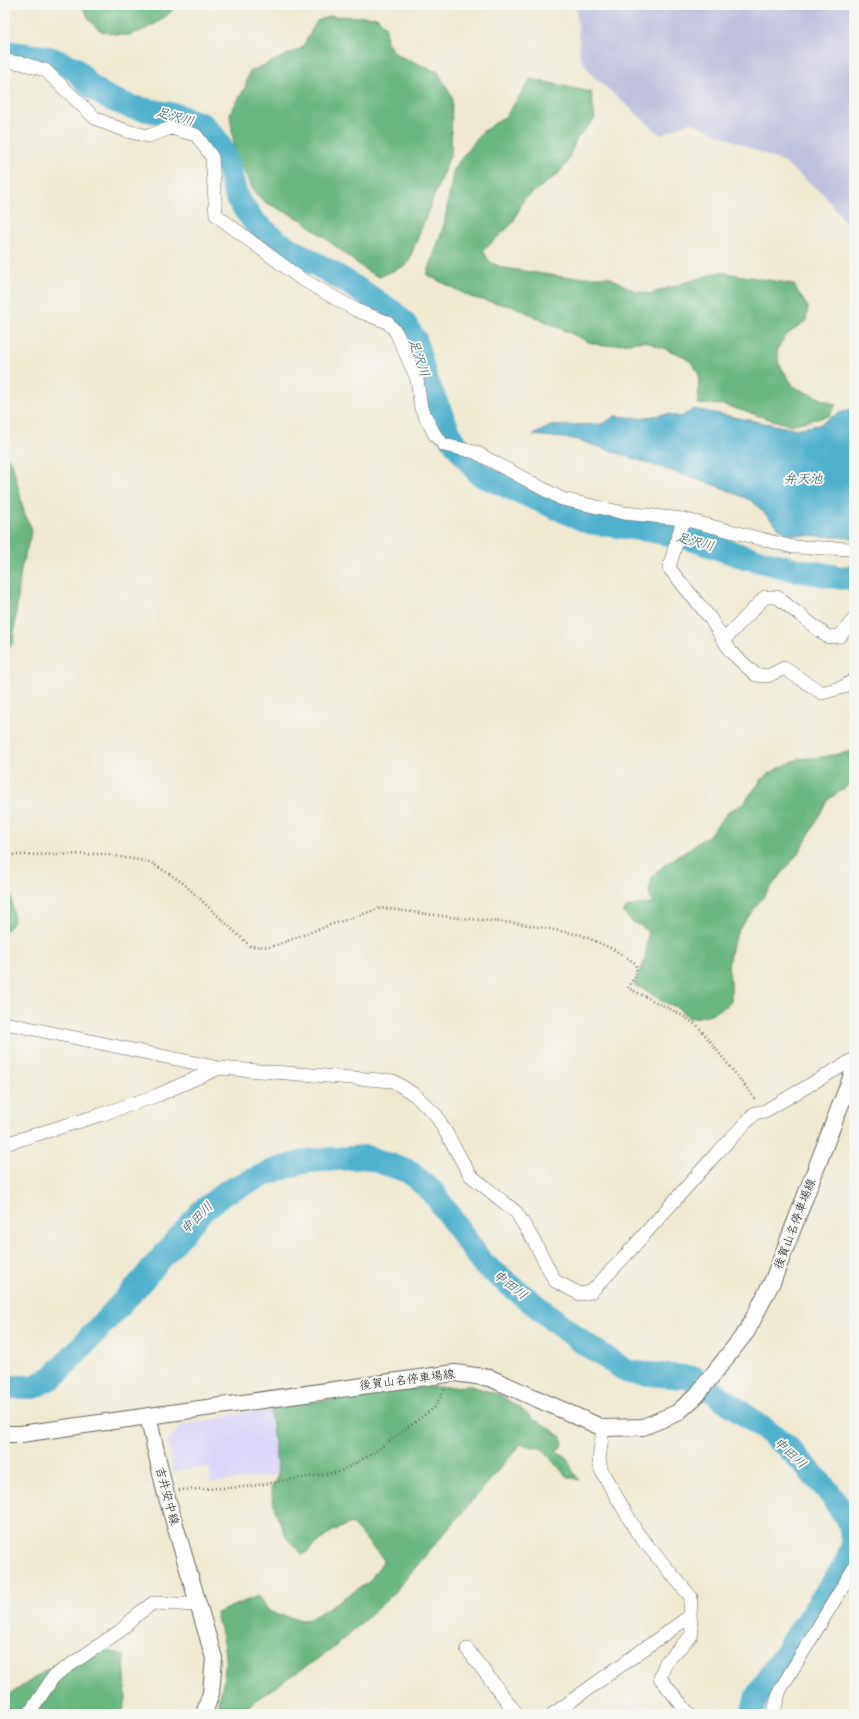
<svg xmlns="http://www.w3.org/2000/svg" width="859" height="1719" viewBox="0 0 859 1719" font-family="'Balsamiq Sans','Klee One',sans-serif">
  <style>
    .built { fill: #dad6f7 }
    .industrial { fill: #c0c2dd }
    .forest { fill: #6ab881; stroke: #436a4e }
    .water { fill: #4fb1ce; stroke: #366675 }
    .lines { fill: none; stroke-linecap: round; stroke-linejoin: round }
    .river { stroke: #4fb1ce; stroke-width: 24 }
    .minor-casing { stroke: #66645c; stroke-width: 14 }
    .major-casing { stroke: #66645c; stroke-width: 18 }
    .path { stroke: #66645c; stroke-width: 2.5; stroke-dasharray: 1 3; stroke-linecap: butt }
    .minor { stroke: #fff; stroke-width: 13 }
    .major { stroke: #fff; stroke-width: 16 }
    .labels { text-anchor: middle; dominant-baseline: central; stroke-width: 4; stroke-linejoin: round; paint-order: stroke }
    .street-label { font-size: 12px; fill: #1c1c1c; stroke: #f6f6f2 }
    .water-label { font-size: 13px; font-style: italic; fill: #305863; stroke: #f6f6f2 }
  </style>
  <rect width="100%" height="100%" fill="#f6f6f2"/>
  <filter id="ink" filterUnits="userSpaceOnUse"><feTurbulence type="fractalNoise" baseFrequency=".025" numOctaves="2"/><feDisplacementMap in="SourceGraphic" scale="8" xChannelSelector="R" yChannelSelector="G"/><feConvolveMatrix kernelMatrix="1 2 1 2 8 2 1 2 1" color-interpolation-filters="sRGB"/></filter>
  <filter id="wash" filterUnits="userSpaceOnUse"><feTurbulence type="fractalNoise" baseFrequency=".012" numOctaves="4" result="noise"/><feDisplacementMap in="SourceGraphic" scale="16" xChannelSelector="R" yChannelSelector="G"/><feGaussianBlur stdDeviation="0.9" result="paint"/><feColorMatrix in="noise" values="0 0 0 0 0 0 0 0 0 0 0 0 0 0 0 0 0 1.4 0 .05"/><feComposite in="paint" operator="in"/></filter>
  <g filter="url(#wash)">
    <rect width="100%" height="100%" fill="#efe9d2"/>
    <path class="built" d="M 270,1408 L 278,1475 L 211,1483 L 209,1467 L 173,1471 L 168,1442 L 181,1426 Z"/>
    <path class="industrial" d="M 576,5 L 854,5 L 854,232 L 823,194 L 785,163 L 691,122 L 661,135 L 592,75 L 580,57 Z"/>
    <path class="forest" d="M 82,5 L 174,5 C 173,17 141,32 130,35 C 125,36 106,33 102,31 C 91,26 87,15 82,5 Z
      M 330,16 L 377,17 L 386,28 L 387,43 L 397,55 L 438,72 L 452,97 L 451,153 L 407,265 L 379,277 L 367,271 L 302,220 L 265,202 L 254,192 L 235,155 L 230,113 L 245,88 L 249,72 L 302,48 L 317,21 Z
      M 531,79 L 591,92 L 595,119 L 577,138 L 566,164 L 558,174 L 524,199 L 512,224 L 483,251 L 490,262 L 503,268 L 564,277 L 609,277 L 635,291 L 649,294 L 719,272 L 793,284 L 808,307 L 806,321 L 785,336 L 777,350 L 779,364 L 794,387 L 836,405 L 829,416 L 789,425 L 724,405 L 698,404 L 699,375 L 692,363 L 681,355 L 644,341 L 603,346 L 589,342 L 515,307 L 473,298 L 427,275 L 444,225 L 454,168 L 482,132 L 506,116 Z
      M 5,455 L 12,462 L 24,512 L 32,530 L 21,569 L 13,642 L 5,653 Z
      M 854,751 L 854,779 L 846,787 L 828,800 L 800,851 L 759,902 L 738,931 L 731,949 L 728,966 L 731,986 L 731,1002 C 719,1012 706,1017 689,1018 L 678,1008 L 660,1000 L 646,990 L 634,985 L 645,960 L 648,933 L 641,926 L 632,922 L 622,912 C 630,904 641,905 652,904 L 649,892 L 652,877 L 663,866 L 708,836 L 729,811 L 742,805 L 763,778 L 775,770 L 798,759 L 823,757 Z
      M 5,852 L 7,853 L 14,922 L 5,931 Z
      M 471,1386 L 500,1395 L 524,1411 L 533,1419 L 548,1427 L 562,1437 L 563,1445 L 556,1451 L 567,1457 L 572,1470 L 579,1480 L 566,1476 L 543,1449 L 521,1444 L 390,1597 L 331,1650 L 254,1701 L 241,1714 L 214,1714 C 221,1696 226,1675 225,1656 C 224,1642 219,1627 216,1613 L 258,1596 L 270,1612 L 302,1620 L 310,1619 L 369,1582 L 384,1560 L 351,1523 L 331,1532 L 303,1555 L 287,1539 L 275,1510 L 271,1489 L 278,1475 L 270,1408 L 416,1388 Z
      M 99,1648 L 124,1656 L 126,1699 L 122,1714 L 5,1714 L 5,1698 L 15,1691 L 78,1649 Z"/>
    <path class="water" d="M 854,408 L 854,538 L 785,534 L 752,501 L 723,488 L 575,439 L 533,435 L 551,426 L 603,424 L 615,416 L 639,418 L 668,414 L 681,417 L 694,409 L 794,429 L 819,425 L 837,414 Z"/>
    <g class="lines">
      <path class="river" d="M 5,52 L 49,58 L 74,68 L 91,87 L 108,98 L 131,107 L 176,115 L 203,125 L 216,139 L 224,154 L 237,198 L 255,223 L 278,242 L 344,280 L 393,312 L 404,323 L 415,339 L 425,377 L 452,439 L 479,474 L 589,522 L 648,530 L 688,538 L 745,557 L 793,569 L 842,578 L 854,576
        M 5,1387 L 34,1387 L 54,1376 L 132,1292 L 200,1213 L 226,1192 L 273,1171 L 307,1161 L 366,1157 L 408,1171 L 433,1192 L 482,1263 L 582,1342 L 628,1372 L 695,1378 L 787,1446 L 828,1491 L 850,1523 L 853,1545 L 845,1565 L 764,1684 L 757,1696 L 752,1714"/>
    </g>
  </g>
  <g filter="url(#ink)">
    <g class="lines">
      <defs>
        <path id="minor" d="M 5,61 L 21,63 L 45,70 L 95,118 L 113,126 L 127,131 L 148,136 L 171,128 L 196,135 L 212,157 L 216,215 L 300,278 L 356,310 L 387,322 L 396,332 L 417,379 L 421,408 L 435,435 L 444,445 L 475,452 L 562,499 L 624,513 L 683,519 L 793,547 L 854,549
          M 683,519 L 669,568 L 710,618 L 731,652 L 756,675 L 768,676 L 784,668 L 822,693 L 843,687 L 854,680
          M 724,640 L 765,597 L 777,597 L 828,637 L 840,636 L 854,619
          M 5,1023 L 219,1068 L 393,1081 L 415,1095 L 436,1115 L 470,1175 L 516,1212 L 534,1241 L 555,1281 L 580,1294 L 591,1292 L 626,1255 L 716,1154 L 755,1113 L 765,1111 L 854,1059
          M 5,1144 L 100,1115 L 158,1095 L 219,1068
          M 467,1649 L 517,1714
          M 29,1714 L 54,1676 L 120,1631 L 138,1614 L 153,1603 L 199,1605
          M 553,1714 L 690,1616 L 691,1597 L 638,1534 L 601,1470 L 599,1460 L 603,1428
          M 689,1714 L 660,1678 L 666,1662 L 691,1636 L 692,1632 L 690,1616
          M 773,1714 L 780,1690 L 854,1568"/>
        <path id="major" d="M 148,1416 L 165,1491 L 214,1658 L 211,1693 L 204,1714
          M 5,1434 L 21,1434 L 455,1373 L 490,1378 L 603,1428 L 643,1427 L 677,1413 L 696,1396 L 747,1331 L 773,1280 L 854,1070"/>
      </defs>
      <use href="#minor" class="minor-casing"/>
      <use href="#major" class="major-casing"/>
      <path class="path" d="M 5,855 L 103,854 L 150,862 L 182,882 L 250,946 L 271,947 L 327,926 L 381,908 L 450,917 L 523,924 L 581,935 L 613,949 L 635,963 L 637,972 L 628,988 L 678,1013 L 698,1026 L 756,1100
        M 179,1490 L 245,1487 L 339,1472 L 372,1454 L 434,1408 L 445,1389"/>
      <use href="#minor" class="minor"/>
      <use href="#major" class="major"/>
    </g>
  </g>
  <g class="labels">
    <g class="street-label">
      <text transform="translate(795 1224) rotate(-69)">後賀山名停車場線</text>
      <text transform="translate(407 1380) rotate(-7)">後賀山名停車場線</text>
      <text transform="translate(167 1496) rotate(75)">吉井安中線</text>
    </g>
    <g class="water-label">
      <text transform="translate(175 117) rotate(15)">足沢川</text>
      <text transform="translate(419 358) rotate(71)">足沢川</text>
      <text x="803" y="479">弁天池</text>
      <text transform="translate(695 542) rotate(15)">足沢川</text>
      <text transform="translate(197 1218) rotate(-45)">申田川</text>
      <text transform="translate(510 1285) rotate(38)">申田川</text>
      <text transform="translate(790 1453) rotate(43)">申田川</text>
    </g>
  </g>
  <rect width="859" height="1719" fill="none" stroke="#f6f6f2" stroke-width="20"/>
</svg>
